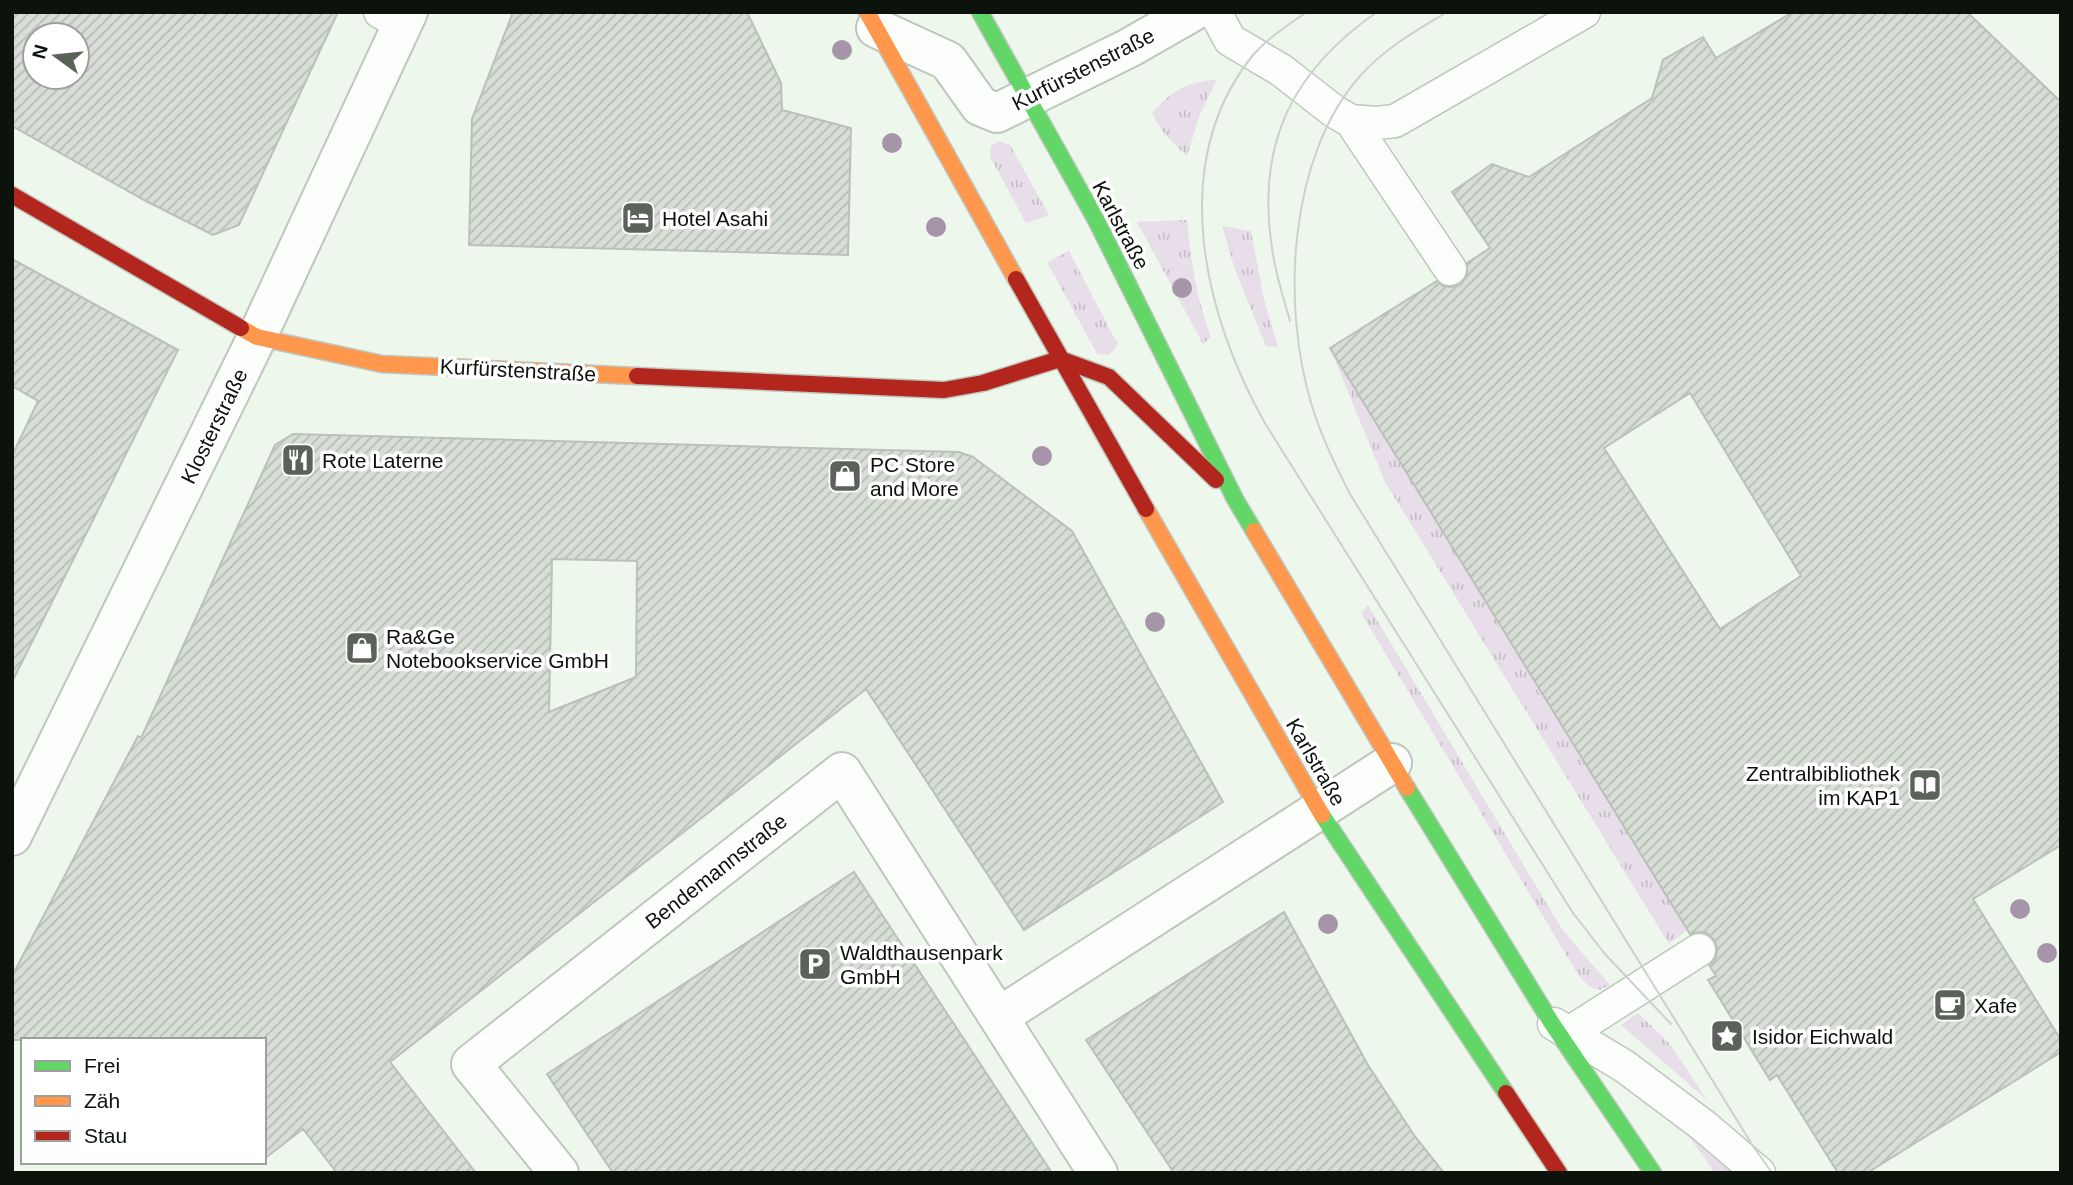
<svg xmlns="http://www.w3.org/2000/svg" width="2073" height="1185" viewBox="0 0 2073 1185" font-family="Arial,sans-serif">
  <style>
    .grass { fill: url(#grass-tufts) }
    .building { fill: url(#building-hatch); stroke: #bac1b9; stroke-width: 2; fill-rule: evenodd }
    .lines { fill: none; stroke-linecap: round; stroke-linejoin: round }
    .lane-casing { stroke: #bfc6be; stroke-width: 35 }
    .street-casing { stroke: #bfc6be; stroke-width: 42 }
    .fast-casing { stroke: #bfc6be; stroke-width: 19 }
    .slow-casing { stroke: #bfc6be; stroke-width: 19 }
    .jam-casing { stroke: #bfc6be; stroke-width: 19 }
    .lane { stroke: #fcfefc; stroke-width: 32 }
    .street { stroke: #fcfefc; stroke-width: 38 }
    .fast { stroke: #63d668; stroke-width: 16 }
    .slow { stroke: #ff974d; stroke-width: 16 }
    .jam { stroke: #b3261e; stroke-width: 16 }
    .tram { stroke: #ced0cd; stroke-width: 2 }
    .tree { fill: #a695a8 }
    .labels { text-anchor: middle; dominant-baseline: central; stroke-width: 7; stroke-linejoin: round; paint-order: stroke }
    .street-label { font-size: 21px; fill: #0c120c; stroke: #fff }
    .poi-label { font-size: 21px; fill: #0c120c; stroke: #fff; text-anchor: start }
  </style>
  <defs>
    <pattern id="grass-tufts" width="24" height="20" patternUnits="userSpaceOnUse" patternTransform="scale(1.75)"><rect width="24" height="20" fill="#e8deea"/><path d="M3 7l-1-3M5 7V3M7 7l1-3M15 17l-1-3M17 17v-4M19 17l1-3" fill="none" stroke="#c6bdc8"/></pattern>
    <pattern id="building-hatch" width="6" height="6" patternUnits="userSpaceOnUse" patternTransform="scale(1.75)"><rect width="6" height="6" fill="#d7ded5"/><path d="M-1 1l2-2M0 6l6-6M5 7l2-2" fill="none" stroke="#b7bdb6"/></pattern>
  </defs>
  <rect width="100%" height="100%" fill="#eef7ec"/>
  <path class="grass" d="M 1217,79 L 1199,117 L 1187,156 C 1172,142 1160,132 1152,113 C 1175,88 1184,84 1217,79 Z
    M 1000,141 L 1010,145 L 1049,215 L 1026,223 L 990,157 L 991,146 Z
    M 1187,220 C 1191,261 1196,298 1211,337 L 1203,344 L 1137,222 Z
    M 1222,226 L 1251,231 L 1264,299 L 1278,347 L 1266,346 L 1235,270 Z
    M 1069,251 L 1117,343 L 1115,349 L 1108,355 L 1097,354 L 1047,262 Z
    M 1330,348 L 1687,930 L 1669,944 L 1385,482 Z
    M 1368,605 L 1562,929 L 1610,985 L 1600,990 C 1589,988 1584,982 1577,973 L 1361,613 Z
    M 1638,1013 L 1670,1044 L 1707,1100 L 1621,1025 Z
    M 1685,1131 L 1733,1173 L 1715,1173 Z"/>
  <path class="building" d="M 12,12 L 338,12 L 239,225 L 213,235 L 146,201 L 12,126 ZM 35,35 L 77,35 L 77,77 L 35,77 Z
    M 513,12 L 747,12 L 781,83 L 782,110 L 851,128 L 848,255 L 469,245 L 472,119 Z
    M 1793,12 L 1967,12 L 2061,102 L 2061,845 L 1973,899 L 2061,1040 L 2061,1052 L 1867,1173 L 1838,1173 L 1777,1075 L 1770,1080 L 1708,980 L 1716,976 L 1709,965 L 1716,958 L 1717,948 L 1715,941 L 1707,933 L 1699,932 L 1690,934 L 1330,348 L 1437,281 L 1443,286 L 1451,287 L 1460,285 L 1467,276 L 1467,263 L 1490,248 L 1452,192 L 1492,164 L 1529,177 L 1652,98 L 1663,60 L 1703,37 L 1716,58 ZM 1690,393 L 1801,576 L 1720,629 L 1604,448 Z
    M 12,259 L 178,350 L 12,682 L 12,456 L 38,401 L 12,386 Z
    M 293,434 L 959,452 L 973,457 L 1072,531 L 1223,802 L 1024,930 L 866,689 L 390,1062 L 476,1173 L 337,1173 L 303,1129 L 264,1159 L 264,1040 L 12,1040 L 12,976 L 138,736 L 141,738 L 275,445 ZM 552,559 L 637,561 L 636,677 L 549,712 Z
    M 854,872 L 1052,1173 L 613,1173 L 547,1074 Z
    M 1284,912 L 1368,1065 L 1414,1135 L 1444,1173 L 1174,1173 L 1086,1040 Z"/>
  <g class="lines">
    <defs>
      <path id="lane" d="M 380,12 L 403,24
        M 1215,12 L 1230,40 L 1281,70 L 1335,112 L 1351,121 L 1376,123 L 1395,121 L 1584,12
        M 1351,121 L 1450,269
        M 1554,1024 L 1624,1066 L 1704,1126 L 1759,1173
        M 1569,1033 L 1699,950"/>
      <path id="street" d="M 876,28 L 948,61 L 980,106 L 997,113 L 1129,48 L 1192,12
        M 12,836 L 257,337 L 408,12
        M 1000,1016 L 1392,763
        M 559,1173 L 471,1064 L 842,772 L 1098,1173"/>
      <path id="fast" d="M 980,12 L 1095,218 L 1235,499 L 1254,531
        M 1407,788 L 1551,1022 L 1653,1173
        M 1322,815 L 1506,1093"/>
      <path id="slow" d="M 867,12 L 1016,279
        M 241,328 L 257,337 L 382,364 L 637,376
        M 1146,509 L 1322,815
        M 1254,531 L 1407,788"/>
      <path id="jam" d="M 12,195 L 241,328
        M 1016,279 L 1146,509
        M 1060,359 L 1109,377 L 1216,480
        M 637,376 L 944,390 L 983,383 L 1060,359
        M 1506,1093 L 1559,1173"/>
    </defs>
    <use href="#lane" class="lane-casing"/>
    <use href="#street" class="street-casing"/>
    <use href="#fast" class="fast-casing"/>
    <use href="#slow" class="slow-casing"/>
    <use href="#jam" class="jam-casing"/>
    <use href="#lane" class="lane"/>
    <use href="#street" class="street"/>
    <use href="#fast" class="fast"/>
    <use href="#slow" class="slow"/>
    <use href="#jam" class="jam"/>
    <path class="tram" d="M 1307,12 C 1289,24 1268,38 1253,55 C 1166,163 1204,316 1266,425 L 1573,913 L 1605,954 L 1671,1024
      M 1447,12 C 1416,31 1385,48 1361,75 C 1288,156 1281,306 1312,406 C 1321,436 1335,465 1350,494 L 1753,1146 L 1772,1173
      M 1290,321 C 1283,297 1275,272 1272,248 C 1256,144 1292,71 1377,12"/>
  </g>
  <g class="tree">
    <circle cx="842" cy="50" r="10"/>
    <circle cx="892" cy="143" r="10"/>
    <circle cx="936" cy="227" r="10"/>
    <circle cx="1182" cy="288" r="10"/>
    <circle cx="1042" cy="456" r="10"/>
    <circle cx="1155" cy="622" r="10"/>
    <circle cx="2020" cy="909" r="10"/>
    <circle cx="1328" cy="924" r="10"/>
    <circle cx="2047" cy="953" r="10"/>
  </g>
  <defs>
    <symbol id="hotel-square" viewBox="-11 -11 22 22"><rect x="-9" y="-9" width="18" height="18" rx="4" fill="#5b625a" stroke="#fff"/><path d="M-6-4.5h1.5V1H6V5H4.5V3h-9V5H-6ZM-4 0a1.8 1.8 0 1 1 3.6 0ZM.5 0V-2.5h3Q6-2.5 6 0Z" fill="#fff"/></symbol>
    <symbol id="restaurant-square" viewBox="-11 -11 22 22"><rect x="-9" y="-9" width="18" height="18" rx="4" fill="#5b625a" stroke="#fff"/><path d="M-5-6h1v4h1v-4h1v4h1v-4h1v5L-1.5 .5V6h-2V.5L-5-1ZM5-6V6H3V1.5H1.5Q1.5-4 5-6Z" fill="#fff"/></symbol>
    <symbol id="shop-square" viewBox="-11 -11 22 22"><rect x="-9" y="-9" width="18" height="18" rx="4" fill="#5b625a" stroke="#fff"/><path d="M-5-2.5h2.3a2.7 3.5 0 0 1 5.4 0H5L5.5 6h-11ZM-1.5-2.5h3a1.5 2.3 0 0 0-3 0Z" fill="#fff"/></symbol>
    <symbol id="library-square" viewBox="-11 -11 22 22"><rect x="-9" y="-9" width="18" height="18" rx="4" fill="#5b625a" stroke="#fff"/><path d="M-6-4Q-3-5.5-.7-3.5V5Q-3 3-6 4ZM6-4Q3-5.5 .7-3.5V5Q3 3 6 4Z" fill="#fff"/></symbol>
    <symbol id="parking-square" viewBox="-11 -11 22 22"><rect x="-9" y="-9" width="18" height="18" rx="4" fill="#5b625a" stroke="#fff"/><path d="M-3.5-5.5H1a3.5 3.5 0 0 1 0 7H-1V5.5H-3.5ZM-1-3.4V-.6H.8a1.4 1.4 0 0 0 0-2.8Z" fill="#fff"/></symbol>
    <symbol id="cafe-square" viewBox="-11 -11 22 22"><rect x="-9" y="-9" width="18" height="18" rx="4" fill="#5b625a" stroke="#fff"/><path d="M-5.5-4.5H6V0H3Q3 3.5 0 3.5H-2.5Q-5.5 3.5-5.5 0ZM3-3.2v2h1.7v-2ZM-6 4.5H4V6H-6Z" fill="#fff"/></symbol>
    <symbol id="sight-square" viewBox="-11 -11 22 22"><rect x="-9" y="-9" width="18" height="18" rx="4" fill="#5b625a" stroke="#fff"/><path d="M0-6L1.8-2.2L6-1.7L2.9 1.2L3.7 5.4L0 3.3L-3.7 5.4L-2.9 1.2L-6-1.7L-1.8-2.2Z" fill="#fff"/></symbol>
  </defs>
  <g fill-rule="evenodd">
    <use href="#hotel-square" x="619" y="199" width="38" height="38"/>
    <use href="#restaurant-square" x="279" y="441" width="38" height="38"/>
    <use href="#shop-square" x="826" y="457" width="38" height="38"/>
    <use href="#shop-square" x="343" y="629" width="38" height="38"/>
    <use href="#library-square" x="1906" y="766" width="38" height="38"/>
    <use href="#parking-square" x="796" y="945" width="38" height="38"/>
    <use href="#cafe-square" x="1931" y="986" width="38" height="38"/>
    <use href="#sight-square" x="1708" y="1017" width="38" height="38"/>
  </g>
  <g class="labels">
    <g class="street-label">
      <text transform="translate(1083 69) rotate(-27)">Kurfürstenstraße</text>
      <text transform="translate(1121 225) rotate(62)">Karlstraße</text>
      <text transform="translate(518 370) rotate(3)">Kurfürstenstraße</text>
      <text transform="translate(214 426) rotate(-64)">Klosterstraße</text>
      <text transform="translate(1316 762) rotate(60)">Karlstraße</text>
      <text transform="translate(716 871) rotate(-38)">Bendemannstraße</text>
    </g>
    <g class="poi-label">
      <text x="662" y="218">Hotel Asahi</text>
      <text x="322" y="460">Rote Laterne</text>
      <text x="870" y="464">PC Store<tspan x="870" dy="24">and More</tspan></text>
      <text x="386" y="636">Ra&amp;Ge<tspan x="386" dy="24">Notebookservice GmbH</tspan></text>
      <text x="1900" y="773" text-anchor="end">Zentralbibliothek<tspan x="1900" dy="24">im KAP1</tspan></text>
      <text x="840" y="952">Waldthausenpark<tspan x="840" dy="24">GmbH</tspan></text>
      <text x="1974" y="1005">Xafe</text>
      <text x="1752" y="1036">Isidor Eichwald</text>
    </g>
  </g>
  <rect width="2073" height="1185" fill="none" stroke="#0c120c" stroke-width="28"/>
  <rect x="21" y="1038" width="245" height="126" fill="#ffffff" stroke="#9ea09e" stroke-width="2"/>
  <rect x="35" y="1061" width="35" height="10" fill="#63d668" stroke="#9ea09e" stroke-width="2"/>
  <text x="84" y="1073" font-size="21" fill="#0c120c">Frei</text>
  <rect x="35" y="1096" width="35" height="10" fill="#ff974d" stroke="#9ea09e" stroke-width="2"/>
  <text x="84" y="1108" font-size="21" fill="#0c120c">Zäh</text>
  <rect x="35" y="1131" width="35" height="10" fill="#b3261e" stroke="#9ea09e" stroke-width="2"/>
  <text x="84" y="1143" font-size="21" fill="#0c120c">Stau</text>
  <g transform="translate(56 56) rotate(285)"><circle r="33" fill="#ffffff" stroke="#9ea09e" stroke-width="2"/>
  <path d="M0-5L12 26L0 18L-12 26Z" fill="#5b625a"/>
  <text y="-10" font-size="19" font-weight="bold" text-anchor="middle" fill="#0c120c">N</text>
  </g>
</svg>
